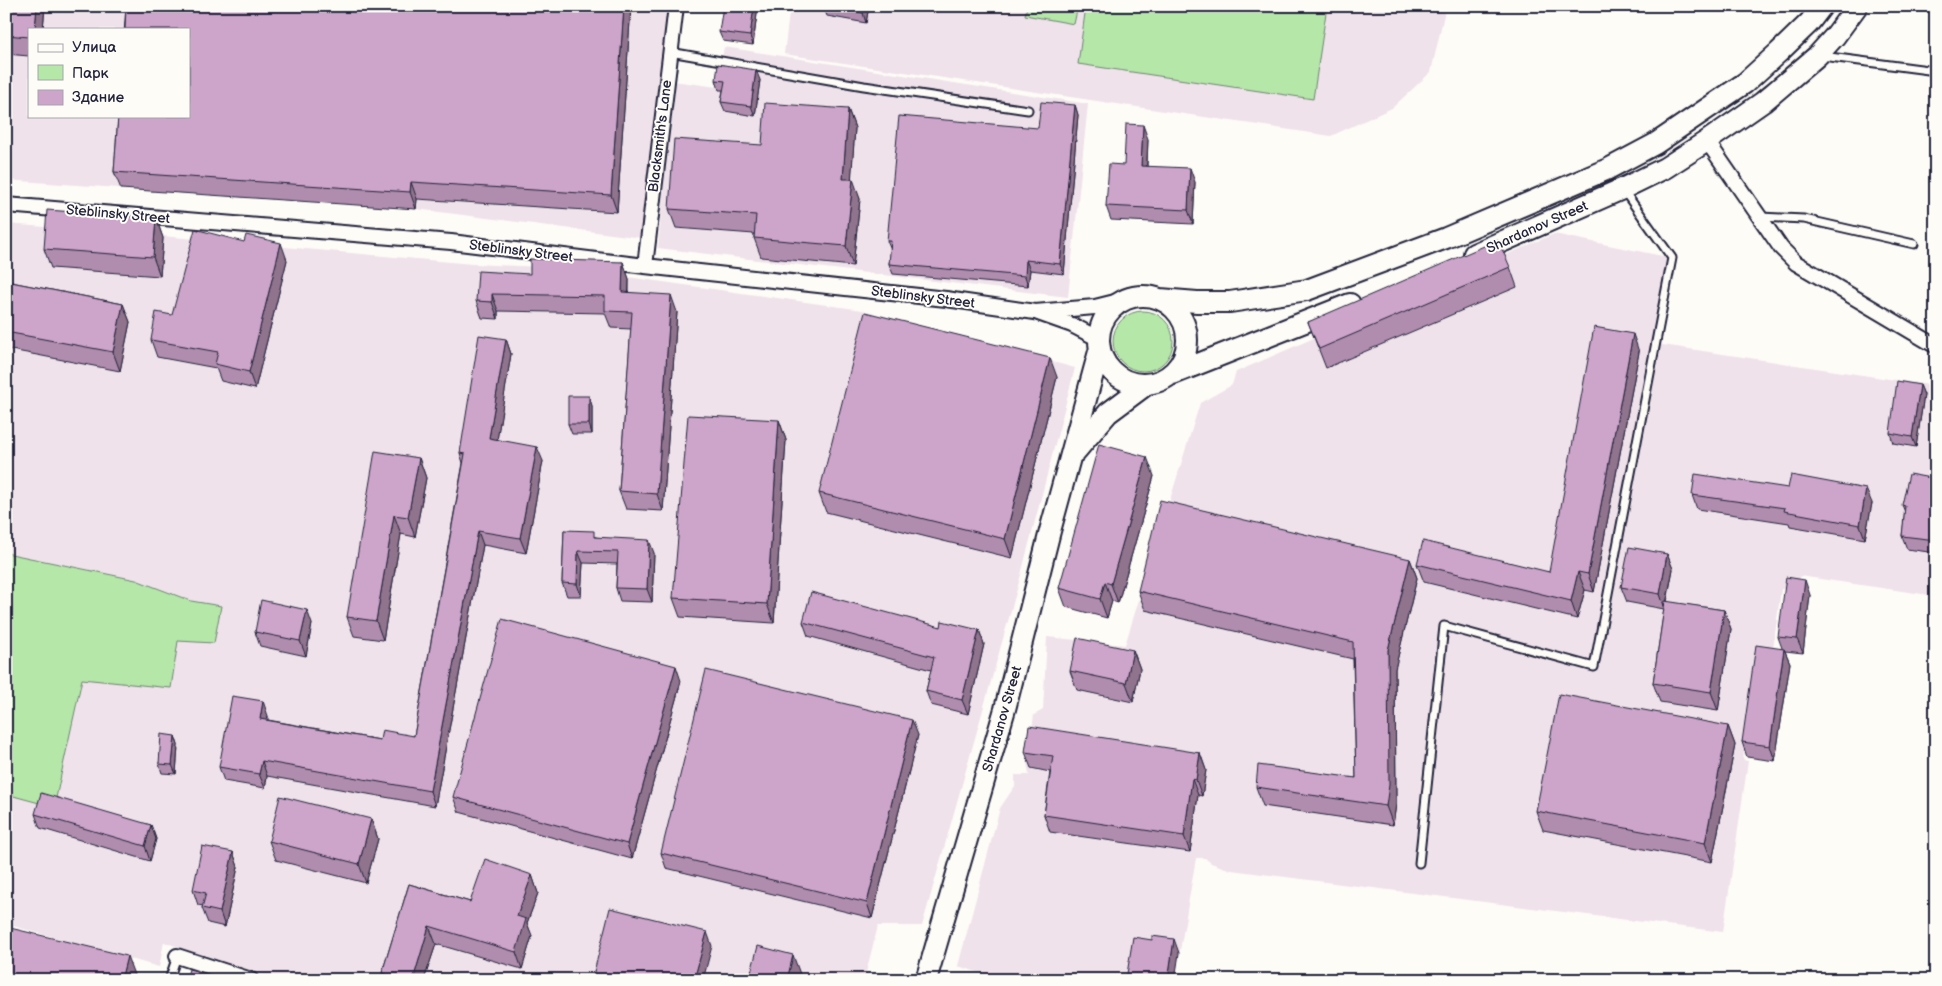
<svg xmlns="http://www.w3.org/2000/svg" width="1942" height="986" viewBox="0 0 1942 986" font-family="'Balsamiq Sans',sans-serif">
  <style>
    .built { fill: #efe2ea; fill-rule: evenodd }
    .green { fill: #b5e7a8; stroke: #6c8472 }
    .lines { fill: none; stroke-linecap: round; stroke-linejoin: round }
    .lane-casing { stroke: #22223b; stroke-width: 11 }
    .street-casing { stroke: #22223b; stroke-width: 18 }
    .secondary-casing { stroke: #22223b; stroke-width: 24 }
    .lane { stroke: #fdfcf7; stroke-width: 7 }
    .street { stroke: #fdfcf7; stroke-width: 14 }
    .secondary { stroke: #fdfcf7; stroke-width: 20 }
    .wall { fill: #b08dae; stroke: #22223b }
    .shaded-wall { fill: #90738d; stroke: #22223b }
    .building { fill: #cda4ca; stroke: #22223b }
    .labels { text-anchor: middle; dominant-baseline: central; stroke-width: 4; stroke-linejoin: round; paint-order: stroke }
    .street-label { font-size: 14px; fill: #22223b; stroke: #fdfcf7 }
  </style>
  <rect width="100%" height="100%" fill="#fdfcf7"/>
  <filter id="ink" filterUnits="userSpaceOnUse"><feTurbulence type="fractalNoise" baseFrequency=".02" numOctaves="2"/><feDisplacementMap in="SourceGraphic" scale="10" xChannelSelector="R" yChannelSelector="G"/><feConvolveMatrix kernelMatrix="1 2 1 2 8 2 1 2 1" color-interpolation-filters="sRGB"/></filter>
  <g filter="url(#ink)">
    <path class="built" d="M 6,6 L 668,6 L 643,238 L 416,209 L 6,180 ZM 29,29 L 189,29 L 189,116 L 29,116 Z
      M 790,6 L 1446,6 L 1431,72 L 1392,108 L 1331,136 L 784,54 Z
      M 724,47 L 1088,104 L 1068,297 L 658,248 L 673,81 L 717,87 Z
      M 6,224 L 162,236 L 472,264 L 563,268 L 862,310 L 1075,368 L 1019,582 L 922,926 L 878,926 L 864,980 L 275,980 L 164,942 L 159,967 L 6,924 L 6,794 L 54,807 L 82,678 L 171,688 L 178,641 L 221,606 L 191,601 L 136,580 L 6,553 Z
      M 1554,234 L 1672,258 L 1656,344 L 1936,386 L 1936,596 L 1800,576 L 1798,591 L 1781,589 L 1772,656 L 1758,655 L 1743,760 L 1748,761 L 1723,932 L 1231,870 L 1211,863 L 1205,858 L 1196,858 L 1175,980 L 1003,980 L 958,966 L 1000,808 L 1015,786 L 1015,775 L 1029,775 L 1027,763 L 1034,715 L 1043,710 L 1047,637 L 1125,645 L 1200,403 L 1232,385 L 1236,372 Z"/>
    <path class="green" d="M 1027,6 L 1078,6 L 1074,24 L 1025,15 Z
      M 1086,6 L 1327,6 L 1313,99 L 1078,64 Z
      M1113 341a30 30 0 1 1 60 0a30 30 0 1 1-60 0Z
      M 6,553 L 136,580 L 191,601 L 221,606 L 214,643 L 178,641 L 171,688 L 82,679 L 54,807 L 6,794 Z"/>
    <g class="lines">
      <defs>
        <path id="lane" d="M 670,52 L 864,86 L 1028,110
          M 1822,56 L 1936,71
          M 1760,217 L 1804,219 L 1914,244
          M 1419,863 L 1444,626 L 1594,667 L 1672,258 L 1624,191
          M 169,980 L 177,956"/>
        <path id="street" d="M 1707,141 L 1781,248 L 1796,263 L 1936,346
          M 6,205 L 451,242 L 645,266 L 946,299 L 1035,312 L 1095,307 L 1127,299
          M 645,266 L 676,6
          M 1038,313 L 1072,325 L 1099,339
          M 177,956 L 251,980"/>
        <path id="secondary" d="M 1474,254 L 1622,189 L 1665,168 L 1707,141 L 1763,102 L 1817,56 L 1835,36 L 1857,6
          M1099 340a44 44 0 1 1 88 0a44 44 0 1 1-88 0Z
          M 1160,299 L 1197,302 L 1230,302 L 1307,290 L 1446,238 L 1608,169 L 1655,144 L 1745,83 L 1779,52 L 1809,23 L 1822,6
          M 1173,374 L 1350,304
          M 1075,452 L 1108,413 L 1147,384
          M 926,980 L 1005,709 L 1050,531 L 1100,348"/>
      </defs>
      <use href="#lane" class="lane-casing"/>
      <use href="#street" class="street-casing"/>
      <use href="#secondary" class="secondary-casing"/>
      <use href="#lane" class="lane"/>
      <use href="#street" class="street"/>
      <use href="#secondary" class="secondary"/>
    </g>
    <path class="wall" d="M 6,6 L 45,6 L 43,29 L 29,29 L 29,56 L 6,54 Z
      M 126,6 L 631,6 L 617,212 L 417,199 L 416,209 L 121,189 L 114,172 Z
      M 758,6 L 753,45 L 723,41 L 719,32 Z
      M 823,6 L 869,6 L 866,23 L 827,16 Z
      M 1530,6 L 1542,6 L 1542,8 Z
      M 716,80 L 760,80 L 755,116 L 725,111 L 721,102 L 723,90 L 719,90 Z
      M 1075,105 L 1078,115 L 1064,274 L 1030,270 L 1028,286 L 893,274 L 889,264 L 891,250 L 887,241 L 1038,128 Z
      M 848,109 L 855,128 L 851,179 L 860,199 L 853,266 L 761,257 L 754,238 L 754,234 L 676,228 L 669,209 L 762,145 Z
      M 1148,139 L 1147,166 L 1195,182 L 1193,224 L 1111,220 L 1106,206 L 1124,165 Z
      M 156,218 L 163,238 L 160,276 L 51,268 L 44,249 Z
      M 287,260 L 255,389 L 221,381 L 216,368 L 157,357 L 151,340 Z
      M 623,262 L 629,279 L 629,292 L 677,312 L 663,511 L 626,509 L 619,491 L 631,329 L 611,328 L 605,313 L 498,311 L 498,319 L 482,318 L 476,301 L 530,274 Z
      M 1510,267 L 1517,287 L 1326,368 L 1308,322 Z
      M 6,281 L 123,304 L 130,322 L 120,371 L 6,349 Z
      M 506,339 L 511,354 L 497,439 L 543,461 L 526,553 L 483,545 L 435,806 L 267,776 L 265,788 L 224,781 L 219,767 L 268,716 L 268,720 L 380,740 L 414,736 L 463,463 L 460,453 Z
      M 1639,352 L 1594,592 L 1585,590 L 1577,619 L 1424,582 L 1417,564 L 1549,572 Z
      M 1057,377 L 1012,558 L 826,512 L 819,493 Z
      M 1920,385 L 1924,395 L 1916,447 L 1893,443 L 1890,433 Z
      M 589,396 L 592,406 L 592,434 L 572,434 L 568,424 Z
      M 779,420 L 786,440 L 774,623 L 680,617 L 673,598 Z
      M 419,458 L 426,478 L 415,537 L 401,534 L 383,640 L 354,636 L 347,617 Z
      M 1154,476 L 1118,603 L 1112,601 L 1107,618 L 1066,607 L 1059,588 Z
      M 1936,479 L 1936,553 L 1907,549 L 1902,536 L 1905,512 L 1902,505 Z
      M 1692,495 L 1872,503 L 1865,539 L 1790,526 L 1789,523 L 1697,509 Z
      M 564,530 L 596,537 L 654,553 L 652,602 L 620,601 L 616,588 L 617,564 L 583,563 L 581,596 L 567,596 L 562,583 Z
      M 1667,554 L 1673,569 L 1667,602 L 1724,610 L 1731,629 L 1718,711 L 1660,702 L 1653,683 L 1664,609 L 1627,602 L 1621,587 Z
      M 1410,559 L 1417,578 L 1395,669 L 1396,804 L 1393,825 L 1263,806 L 1256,787 L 1356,778 L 1353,659 L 1145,610 L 1138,591 Z
      M 1810,595 L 1803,653 L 1785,651 L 1790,663 L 1775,761 L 1747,757 L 1742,742 L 1782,648 L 1778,637 Z
      M 803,622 L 941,627 L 979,630 L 984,644 L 968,714 L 931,705 L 926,691 L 931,670 L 808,636 Z
      M 312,624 L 306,656 L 260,646 L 255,632 Z
      M 1133,650 L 1140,669 L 1133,702 L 1077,690 L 1070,671 Z
      M 681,681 L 632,859 L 459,812 L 453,797 Z
      M 1728,726 L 1735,745 L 1712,862 L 1543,830 L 1536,811 Z
      M 918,735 L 872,918 L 666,868 L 661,853 Z
      M 175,736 L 178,745 L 176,774 L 162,773 L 159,764 Z
      M 1025,752 L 1200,753 L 1206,770 L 1202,796 L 1198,795 L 1190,852 L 1050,832 L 1044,815 L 1050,772 L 1031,768 Z
      M 35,814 L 151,825 L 156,839 L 150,861 L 40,828 Z
      M 371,819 L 378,839 L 366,883 L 276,860 L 269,841 Z
      M 233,852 L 238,867 L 225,927 L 208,923 L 202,908 L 203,906 L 198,905 L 193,890 Z
      M 532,875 L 538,893 L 527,923 L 532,936 L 522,969 L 436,944 L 424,980 L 384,980 L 382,973 L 409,884 L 470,902 Z"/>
    <path class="shaded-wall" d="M 37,6 L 45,6 L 43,29 L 35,29 Z
      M 624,6 L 631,6 L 617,212 L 611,195 Z
      M 754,6 L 758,6 L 753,45 L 750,36 Z
      M 864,6 L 869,6 L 866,23 L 863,13 Z
      M 756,70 L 760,80 L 755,116 L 751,106 Z
      M 1075,105 L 1078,115 L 1064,274 L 1060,264 Z
      M 848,109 L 855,128 L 850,198 L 843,179 Z
      M 1143,125 L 1148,139 L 1146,180 L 1141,166 Z
      M 1190,168 L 1195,182 L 1193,224 L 1188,210 Z
      M 853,179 L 860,199 L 853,266 L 846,246 Z
      M 411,182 L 417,199 L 416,209 L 410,192 Z
      M 156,218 L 163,238 L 160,276 L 153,257 Z
      M 281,243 L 287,260 L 255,389 L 249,372 Z
      M 1026,260 L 1030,270 L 1028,286 L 1025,276 Z
      M 623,262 L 629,279 L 628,309 L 622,292 Z
      M 492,294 L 498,311 L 498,319 L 492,302 Z
      M 671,295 L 677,312 L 663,511 L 657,494 Z
      M 123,304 L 130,322 L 120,371 L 113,352 Z
      M 1633,334 L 1639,352 L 1594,592 L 1588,574 Z
      M 506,339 L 511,354 L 495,453 L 489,438 Z
      M 1050,358 L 1057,377 L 1012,558 L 1005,539 Z
      M 1920,385 L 1924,395 L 1916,447 L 1912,437 Z
      M 589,396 L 592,406 L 592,434 L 589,424 Z
      M 779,420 L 786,440 L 774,623 L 767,604 Z
      M 537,447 L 543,461 L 526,553 L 520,538 Z
      M 1147,457 L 1154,476 L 1118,603 L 1111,584 Z
      M 419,458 L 426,478 L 415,537 L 408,517 Z
      M 1936,485 L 1936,522 L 1930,514 Z
      M 1866,489 L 1872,503 L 1865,539 L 1860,525 Z
      M 394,515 L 401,534 L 383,640 L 376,621 Z
      M 478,531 L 483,545 L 435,806 L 430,791 Z
      M 649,540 L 654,553 L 652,602 L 647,589 Z
      M 578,551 L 583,563 L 581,596 L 577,584 Z
      M 1667,554 L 1673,569 L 1665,609 L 1660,594 Z
      M 1410,559 L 1417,578 L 1395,669 L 1396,804 L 1393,825 L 1386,806 L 1388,650 Z
      M 1578,572 L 1585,590 L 1577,619 L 1571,601 Z
      M 1805,580 L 1810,595 L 1803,653 L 1797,639 Z
      M 1105,582 L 1112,601 L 1107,618 L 1100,599 Z
      M 307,610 L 312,624 L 306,656 L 300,641 Z
      M 1724,610 L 1731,629 L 1718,711 L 1711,692 Z
      M 979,630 L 984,644 L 968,714 L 962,700 Z
      M 1784,649 L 1790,663 L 1775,761 L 1770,746 Z
      M 1133,650 L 1140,669 L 1133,702 L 1126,683 Z
      M 676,666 L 681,681 L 632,859 L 627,844 Z
      M 263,701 L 268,716 L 265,733 L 260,719 Z
      M 912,720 L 918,735 L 872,918 L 867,903 Z
      M 1728,726 L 1735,745 L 1712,862 L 1705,843 Z
      M 175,736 L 178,745 L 176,774 L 172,765 Z
      M 1200,753 L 1206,770 L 1202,796 L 1196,780 Z
      M 262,761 L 267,776 L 265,788 L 259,774 Z
      M 1192,779 L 1198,795 L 1190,852 L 1184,836 Z
      M 371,819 L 378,839 L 366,883 L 359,864 Z
      M 151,825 L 156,839 L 150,861 L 145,846 Z
      M 233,852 L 238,867 L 225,927 L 220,912 Z
      M 532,875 L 538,893 L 527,923 L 532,936 L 522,969 L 516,952 L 517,916 Z
      M 429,926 L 436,944 L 424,980 L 413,980 Z
      M 707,932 L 712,946 L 703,980 L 694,980 Z
      M 1174,939 L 1179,953 L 1175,980 L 1168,980 Z
      M 793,955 L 800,974 L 799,980 L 787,980 Z
      M 127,956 L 136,980 L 121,980 Z"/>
    <path class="building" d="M 6,6 L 37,6 L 35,29 L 29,29 L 29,37 L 6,35 Z
      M 126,6 L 624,6 L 611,195 L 411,182 L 410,192 L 114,172 L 118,116 L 189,116 L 189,29 L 125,29 Z
      M 723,6 L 754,6 L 750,36 L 719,32 Z
      M 823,6 L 864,6 L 863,13 Z
      M 718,64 L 756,70 L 751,106 L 721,102 L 725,81 L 716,80 Z
      M 1041,102 L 1075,105 L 1060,264 L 1026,260 L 1025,276 L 889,264 L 891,241 L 887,241 L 899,116 L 1038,128 Z
      M 765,103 L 848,109 L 843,179 L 853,179 L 846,246 L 754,238 L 756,215 L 669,209 L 674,139 L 762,145 Z
      M 1126,124 L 1143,125 L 1141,166 L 1190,168 L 1188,210 L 1106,206 L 1109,164 L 1124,165 Z
      M 47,210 L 156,218 L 153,257 L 44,249 Z
      M 195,229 L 244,242 L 246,235 L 281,243 L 249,372 L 215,364 L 218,352 L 151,340 L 156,312 L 172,315 Z
      M 1498,240 L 1510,267 L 1319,349 L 1308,322 Z
      M 530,259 L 623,262 L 622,292 L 671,295 L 657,494 L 619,491 L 632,312 L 605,311 L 605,296 L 492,294 L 492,302 L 476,301 L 478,271 L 530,274 Z
      M 6,281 L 123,304 L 113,352 L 6,332 Z
      M 865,312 L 1050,358 L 1005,539 L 819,493 Z
      M 1594,327 L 1633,334 L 1588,574 L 1578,572 L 1571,601 L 1417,564 L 1423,541 L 1549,572 Z
      M 479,335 L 506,339 L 489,438 L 537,447 L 520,538 L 478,531 L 430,791 L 262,761 L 259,774 L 219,767 L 232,696 L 263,701 L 260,719 L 380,740 L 382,730 L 414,736 L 465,454 L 460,453 Z
      M 1897,381 L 1920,385 L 1912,437 L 1890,433 Z
      M 568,396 L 589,396 L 589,424 L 568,424 Z
      M 688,415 L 779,420 L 767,604 L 673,598 Z
      M 1099,444 L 1147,457 L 1111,584 L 1105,582 L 1100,599 L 1059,588 Z
      M 375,451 L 419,458 L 408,517 L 394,515 L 376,621 L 347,617 Z
      M 1695,474 L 1788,488 L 1791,475 L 1866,489 L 1860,525 L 1784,511 L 1785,508 L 1692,495 Z
      M 1909,474 L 1936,479 L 1936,485 L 1930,514 L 1936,514 L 1936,540 L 1902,536 L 1905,506 L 1902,505 Z
      M 1160,500 L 1410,559 L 1388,650 L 1389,785 L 1386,806 L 1256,787 L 1258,765 L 1356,778 L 1353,642 L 1138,591 Z
      M 564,530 L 594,531 L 594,537 L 649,540 L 647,589 L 616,588 L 618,552 L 578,551 L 577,584 L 562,583 Z
      M 1629,547 L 1667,554 L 1660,594 L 1621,587 Z
      M 1786,577 L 1805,580 L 1797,639 L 1778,637 Z
      M 811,592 L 941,627 L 942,621 L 979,630 L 962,700 L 926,691 L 934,657 L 803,622 Z
      M 261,600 L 307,610 L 300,641 L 255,632 Z
      M 1665,601 L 1724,610 L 1711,692 L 1653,683 Z
      M 502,619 L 676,666 L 627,844 L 453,797 Z
      M 1077,638 L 1133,650 L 1126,683 L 1070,671 Z
      M 1756,645 L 1784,649 L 1770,746 L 1742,742 Z
      M 706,670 L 912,720 L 867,903 L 661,853 Z
      M 1559,694 L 1728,726 L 1705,843 L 1536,811 Z
      M 1029,726 L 1200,753 L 1196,780 L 1192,779 L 1184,836 L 1044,815 L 1053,756 L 1025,752 Z
      M 161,734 L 175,736 L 172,765 L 159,764 Z
      M 41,793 L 151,825 L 145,846 L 35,814 Z
      M 280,796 L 371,819 L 359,864 L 269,841 Z
      M 202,846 L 233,852 L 220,912 L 202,908 L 206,893 L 193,890 Z
      M 485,859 L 532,875 L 517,916 L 526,919 L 516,952 L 429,926 L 413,980 L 404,980 L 382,973 L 409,884 L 470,902 Z
      M 610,908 L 707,932 L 694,980 L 592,980 Z
      M 6,927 L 127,956 L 121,980 L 6,980 Z
      M 1152,936 L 1174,939 L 1168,980 L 1126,980 L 1133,937 L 1152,940 Z
      M 758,946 L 793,955 L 787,980 L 749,980 Z
      M 189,969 L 214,976 L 213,980 L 186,980 Z"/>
  </g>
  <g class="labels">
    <g class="street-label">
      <text transform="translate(660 136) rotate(-83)">Blacksmith's Lane</text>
      <text transform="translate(118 214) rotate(5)">Steblinsky Street</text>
      <text transform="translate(1537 227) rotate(-24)">Shardanov Street</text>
      <text transform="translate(521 251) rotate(7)">Steblinsky Street</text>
      <text transform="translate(923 297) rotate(7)">Steblinsky Street</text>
      <text transform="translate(1002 719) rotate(-74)">Shardanov Street</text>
    </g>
  </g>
  <rect width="1942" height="986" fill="none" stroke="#fdfcf7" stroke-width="25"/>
  <rect x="12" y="12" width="1917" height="961" fill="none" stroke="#22223b" stroke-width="2" filter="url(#ink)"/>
  <rect x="28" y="28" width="162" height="90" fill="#fdfcf7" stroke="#a5a5ac"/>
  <rect x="38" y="44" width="25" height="8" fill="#fdfcf7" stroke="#a5a5ac"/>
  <text x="72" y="52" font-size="15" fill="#22223b">Улица</text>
  <rect x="38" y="65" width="25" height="15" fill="#b5e7a8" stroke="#a5a5ac"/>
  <text x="72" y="78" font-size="15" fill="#22223b">Парк</text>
  <rect x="38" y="90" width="25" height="15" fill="#cda4ca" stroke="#a5a5ac"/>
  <text x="72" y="102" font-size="15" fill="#22223b">Здание</text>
</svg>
